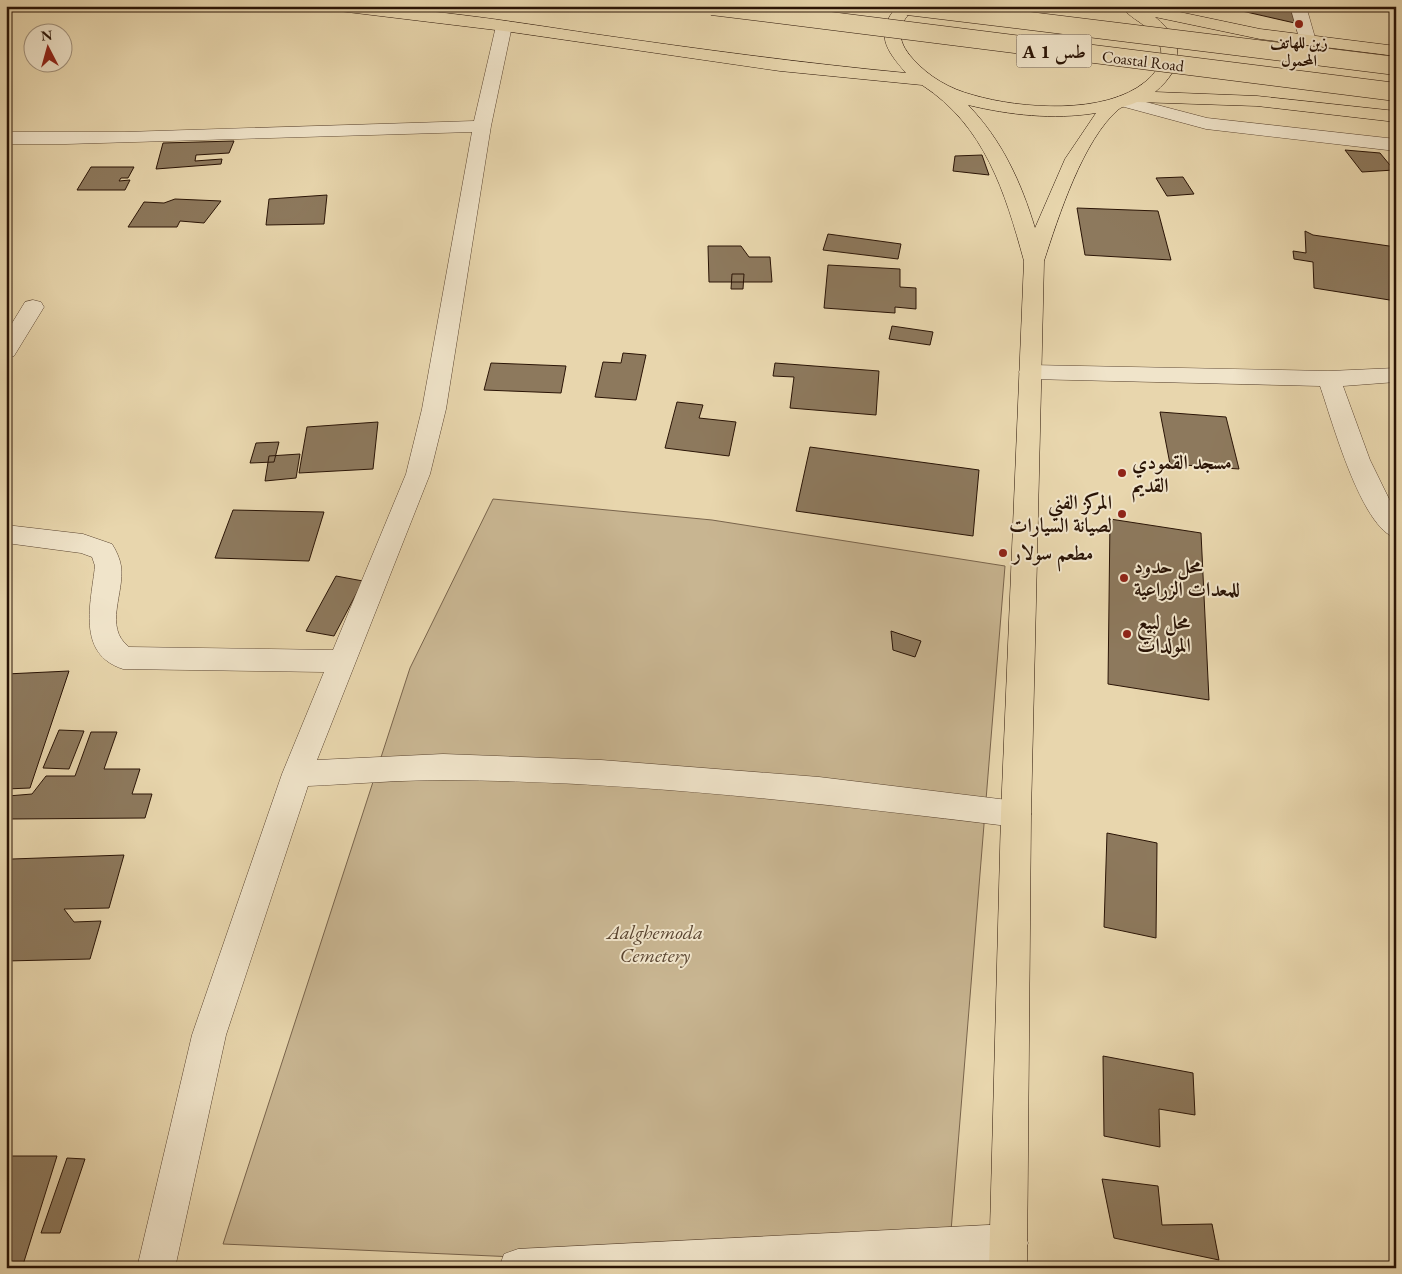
<svg xmlns="http://www.w3.org/2000/svg" width="1402" height="1274" viewBox="0 0 1402 1274" font-family="'EB Garamond',Amiri,serif">
  <style>
    .green { fill: #c8b591; stroke: #79644c }
    .building { fill: #8d795d; stroke: #2a1406 }
    .lines { fill: none; stroke-linecap: round; stroke-linejoin: round }
    .minor-casing { stroke: #5a4430; stroke-width: 1 }
    .highway-casing { stroke: #2a1406; stroke-width: 1 }
    .minor { fill: #f0e4ca; fill-rule: evenodd }
    .highway { fill: #e8d6ad; fill-rule: evenodd }
    .highway-bridge-casing { stroke: #2a1406; stroke-width: 19; stroke-linecap: butt }
    .highway-bridge { stroke: #e8d6ad; stroke-width: 18 }
    .poi-dot { fill: #8f2418; stroke: #f0e4ca; stroke-width: 2 }
    .labels { text-anchor: middle; dominant-baseline: central; stroke-width: 4; stroke-linejoin: round; paint-order: stroke }
    .far-poi-label { font-size: 16px; font-weight: bold; fill: #2a1406; stroke: #f0e4ca }
    .far-street-label { font-size: 16px; fill: #2a1406; stroke: #f0e4ca }
    .shield { fill: #f0e4ca; stroke: #655241; stroke-width: 1 }
    .shield-label { font-size: 19px; font-weight: bold; fill: #2a1406 }
    .poi-label { font-size: 20px; font-weight: bold; fill: #2a1406; stroke: #f0e4ca; text-anchor: start }
    .park-label { font-size: 20px; font-style: italic; fill: #594430; stroke: #f0e4ca }
  </style>
  <rect width="100%" height="100%" fill="#e8d6ad"/>
  <filter id="stains"><feTurbulence type="fractalNoise" baseFrequency=".004" numOctaves="4"/><feColorMatrix values="0 0 0 0 .2 0 0 0 0 .09 0 0 0 0 .02 0 0 0 .5 -.17"/></filter>
  <radialGradient id="worn" r=".72"><stop offset=".6" stop-color="#630" stop-opacity="0"/><stop offset="1" stop-color="#630" stop-opacity=".3"/></radialGradient>
  <path class="green" d="M 493,499 L 712,520 L 1005,566 L 948,1268 L 762,1268 L 223,1244 L 410,668 Z"/>
  <path class="building" d="M 1220,6 L 1293,6 L 1299,24 Z
    M 234,141 L 229,153 L 196,155 L 195,161 L 222,159 L 221,164 L 156,169 L 163,143 Z
    M 1345,150 L 1380,153 L 1394,170 L 1362,172 Z
    M 982,155 L 989,175 L 953,171 L 955,156 Z
    M 91,167 L 134,167 L 128,178 L 121,178 L 119,181 L 130,180 L 125,190 L 77,190 Z
    M 1183,177 L 1194,194 L 1167,196 L 1156,178 Z
    M 327,195 L 324,224 L 266,225 L 269,199 Z
    M 175,199 L 221,201 L 204,223 L 180,221 L 177,227 L 128,227 L 144,202 L 164,203 Z
    M 1077,208 L 1158,211 L 1171,260 L 1085,255 Z
    M 1305,231 L 1313,235 L 1396,247 L 1396,301 L 1314,288 L 1313,262 L 1294,259 L 1293,251 L 1306,253 Z
    M 828,234 L 901,244 L 898,259 L 823,250 Z
    M 708,246 L 741,246 L 749,257 L 770,257 L 772,282 L 709,282 Z
    M 828,265 L 900,269 L 900,287 L 916,288 L 916,309 L 895,307 L 895,313 L 824,308 Z
    M 732,274 L 744,274 L 743,289 L 731,289 Z
    M 892,326 L 933,332 L 930,345 L 889,339 Z
    M 623,353 L 646,355 L 636,400 L 595,397 L 603,362 L 621,363 Z
    M 491,363 L 566,366 L 561,393 L 484,390 Z
    M 775,363 L 879,371 L 876,415 L 790,408 L 794,377 L 773,376 Z
    M 677,402 L 703,405 L 699,418 L 736,422 L 729,456 L 665,448 Z
    M 1160,412 L 1226,417 L 1239,469 L 1170,464 Z
    M 378,422 L 373,469 L 299,473 L 307,427 Z
    M 279,442 L 274,462 L 250,463 L 256,443 Z
    M 810,447 L 979,470 L 973,536 L 796,511 Z
    M 300,454 L 296,478 L 265,481 L 269,456 Z
    M 233,510 L 324,512 L 309,561 L 215,558 Z
    M 1110,519 L 1201,533 L 1209,700 L 1108,684 Z
    M 336,576 L 363,581 L 334,636 L 306,631 Z
    M 891,631 L 921,641 L 915,657 L 893,650 Z
    M 69,671 L 30,788 L 6,789 L 6,674 Z
    M 59,730 L 84,731 L 69,769 L 43,768 Z
    M 91,732 L 117,732 L 104,769 L 140,769 L 132,794 L 152,794 L 145,818 L 8,819 L 8,796 L 32,794 L 46,776 L 75,776 Z
    M 1107,833 L 1157,843 L 1156,938 L 1104,927 Z
    M 124,855 L 109,908 L 64,909 L 74,922 L 101,921 L 90,959 L 6,961 L 6,876 L 12,859 Z
    M 1103,1056 L 1193,1073 L 1195,1115 L 1159,1109 L 1160,1147 L 1104,1136 Z
    M 6,1156 L 57,1156 L 22,1268 L 6,1268 Z
    M 67,1158 L 85,1159 L 60,1233 L 41,1233 Z
    M 1102,1179 L 1158,1186 L 1162,1225 L 1212,1224 L 1219,1260 L 1114,1238 Z"/>
  <g class="lines">
    <defs>
      <path id="minor" d="M 1290,6 L 1306,6 L 1316,41 L 1314,45 L 1302,45 L 1300,41 Z
        M 504,21 L 510,22 L 512,26 L 491,126 L 446,409 L 430,474 L 317,760 L 443,754 L 601,760 L 819,777 L 1016,801 L 1027,804 L 1031,814 L 1027,824 L 1016,827 C 826,804 635,781 444,780 C 399,780 353,784 308,786 L 226,1035 L 175,1268 L 137,1268 L 192,1035 L 282,774 L 324,672 L 123,669 C 76,654 91,603 95,566 L 92,557 L 81,553 L 6,543 L 6,525 L 83,534 L 112,544 C 116,550 120,559 121,566 C 125,593 103,627 129,647 L 333,650 L 406,474 L 422,409 L 472,132 L 66,144 L 6,144 L 6,132 L 125,132 L 474,121 L 496,26 L 498,22 Z
        M 1123,96 L 1207,118 L 1396,139 L 1396,151 L 1206,129 L 1117,105 L 1114,101 L 1117,97 Z
        M 33,300 L 41,302 L 44,307 L 14,356 L 6,358 L 6,333 L 25,302 Z
        M 1030,365 L 1329,371 L 1396,368 L 1396,382 L 1343,386 L 1370,460 L 1396,513 L 1396,538 C 1361,528 1332,420 1320,386 L 1030,379 L 1022,377 L 1019,372 L 1022,367 Z
        M 1009,1224 L 1023,1229 L 1028,1243 L 1023,1257 L 1009,1262 L 899,1268 L 499,1268 L 504,1254 L 518,1249 Z"/>
      <path id="highway" d="M 331,6 C 419,6 507,21 594,34 C 698,49 802,63 906,73 C 886,50 874,34 897,6 L 915,6 C 910,14 903,19 901,28 C 899,41 905,50 913,59 C 929,77 950,89 973,95 C 1021,109 1105,115 1145,82 C 1155,74 1163,63 1161,50 C 1157,26 1133,23 1121,6 L 1151,6 L 1260,29 L 1396,46 L 1396,56 L 1260,39 L 1155,17 C 1186,42 1184,68 1155,92 L 1257,96 L 1396,111 L 1396,122 L 1257,106 L 1137,102 C 1131,105 1123,106 1119,109 C 1083,139 1058,218 1044,261 L 1031,814 L 1027,1268 L 989,1268 L 1001,814 L 1024,261 C 1005,192 985,126 922,85 L 780,71 L 504,31 L 339,11 ZM 968,105 C 1010,115 1053,120 1096,113 L 1065,159 L 1035,228 C 1021,182 1002,140 968,105 Z"/>
    </defs>
    <use href="#minor" class="minor-casing"/>
    <use href="#highway" class="highway-casing"/>
    <use href="#minor" class="minor"/>
    <use href="#highway" class="highway"/>
    <defs>
      <path id="highway-bridge" d="M 712,6 L 1396,92
        M 908,6 L 1396,66"/>
    </defs>
    <use href="#highway-bridge" class="highway-bridge-casing"/>
    <use href="#highway-bridge" class="highway-bridge"/>
  </g>
  <g class="poi-dot">
    <circle cx="1299" cy="24" r="5"/>
    <circle cx="1122" cy="473" r="5"/>
    <circle cx="1122" cy="514" r="5"/>
    <circle cx="1003" cy="553" r="5"/>
    <circle cx="1124" cy="578" r="5"/>
    <circle cx="1127" cy="634" r="5"/>
  </g>
  <g class="labels">
    <g class="far-poi-label">
      <text x="1299" y="42">زين للهاتف<tspan x="1299" dy="18">المحمول</tspan></text>
    </g>
    <g class="far-street-label">
      <text transform="translate(1143 61) rotate(7)">Coastal Road</text>
    </g>
    <rect class="shield" x="1016.5" y="34.5" width="75" height="33" rx="4"/>
    <g class="shield-label">
      <text x="1054" y="51">A 1 طس</text>
    </g>
    <g class="poi-label">
      <text x="1132" y="462">مسجد القمودي<tspan x="1132" dy="23">القديم</tspan></text>
      <text x="1112" y="502" text-anchor="end">المركز الفني<tspan x="1112" dy="23">لصيانة السيارات</tspan></text>
      <text x="1013" y="553">مطعم سولار</text>
      <text x="1134" y="566">محل حدود<tspan x="1134" dy="23">للمعدات الزراعية</tspan></text>
      <text x="1137" y="622">محل لبيع<tspan x="1137" dy="23">المولدات</tspan></text>
    </g>
    <g class="park-label">
      <text x="655" y="932">Aalghemoda<tspan x="655" dy="23">Cemetery</tspan></text>
    </g>
  </g>
  <rect width="1402" height="1274" fill="none" stroke="#e8d6ad" stroke-width="25"/>
  <rect x="8" y="8" width="1387" height="1259" fill="none" stroke="#2a1406" stroke-width="2.5"/>
  <rect x="12" y="12" width="1377" height="1249" fill="none" stroke="#2a1406"/>
  <g transform="translate(48 48) rotate(354)"><circle r="24" fill="#f0e4ca" stroke="#a1917c"/>
  <path d="M0-4L9 19L0 12L-9 19Z" fill="#8f2418"/>
  <text y="-8" font-size="14" font-weight="bold" text-anchor="middle" fill="#2a1406">N</text>
  </g>
  <rect width="100%" height="100%" filter="url(#stains)"/>
  <rect width="100%" height="100%" fill="url(#worn)"/>
</svg>
